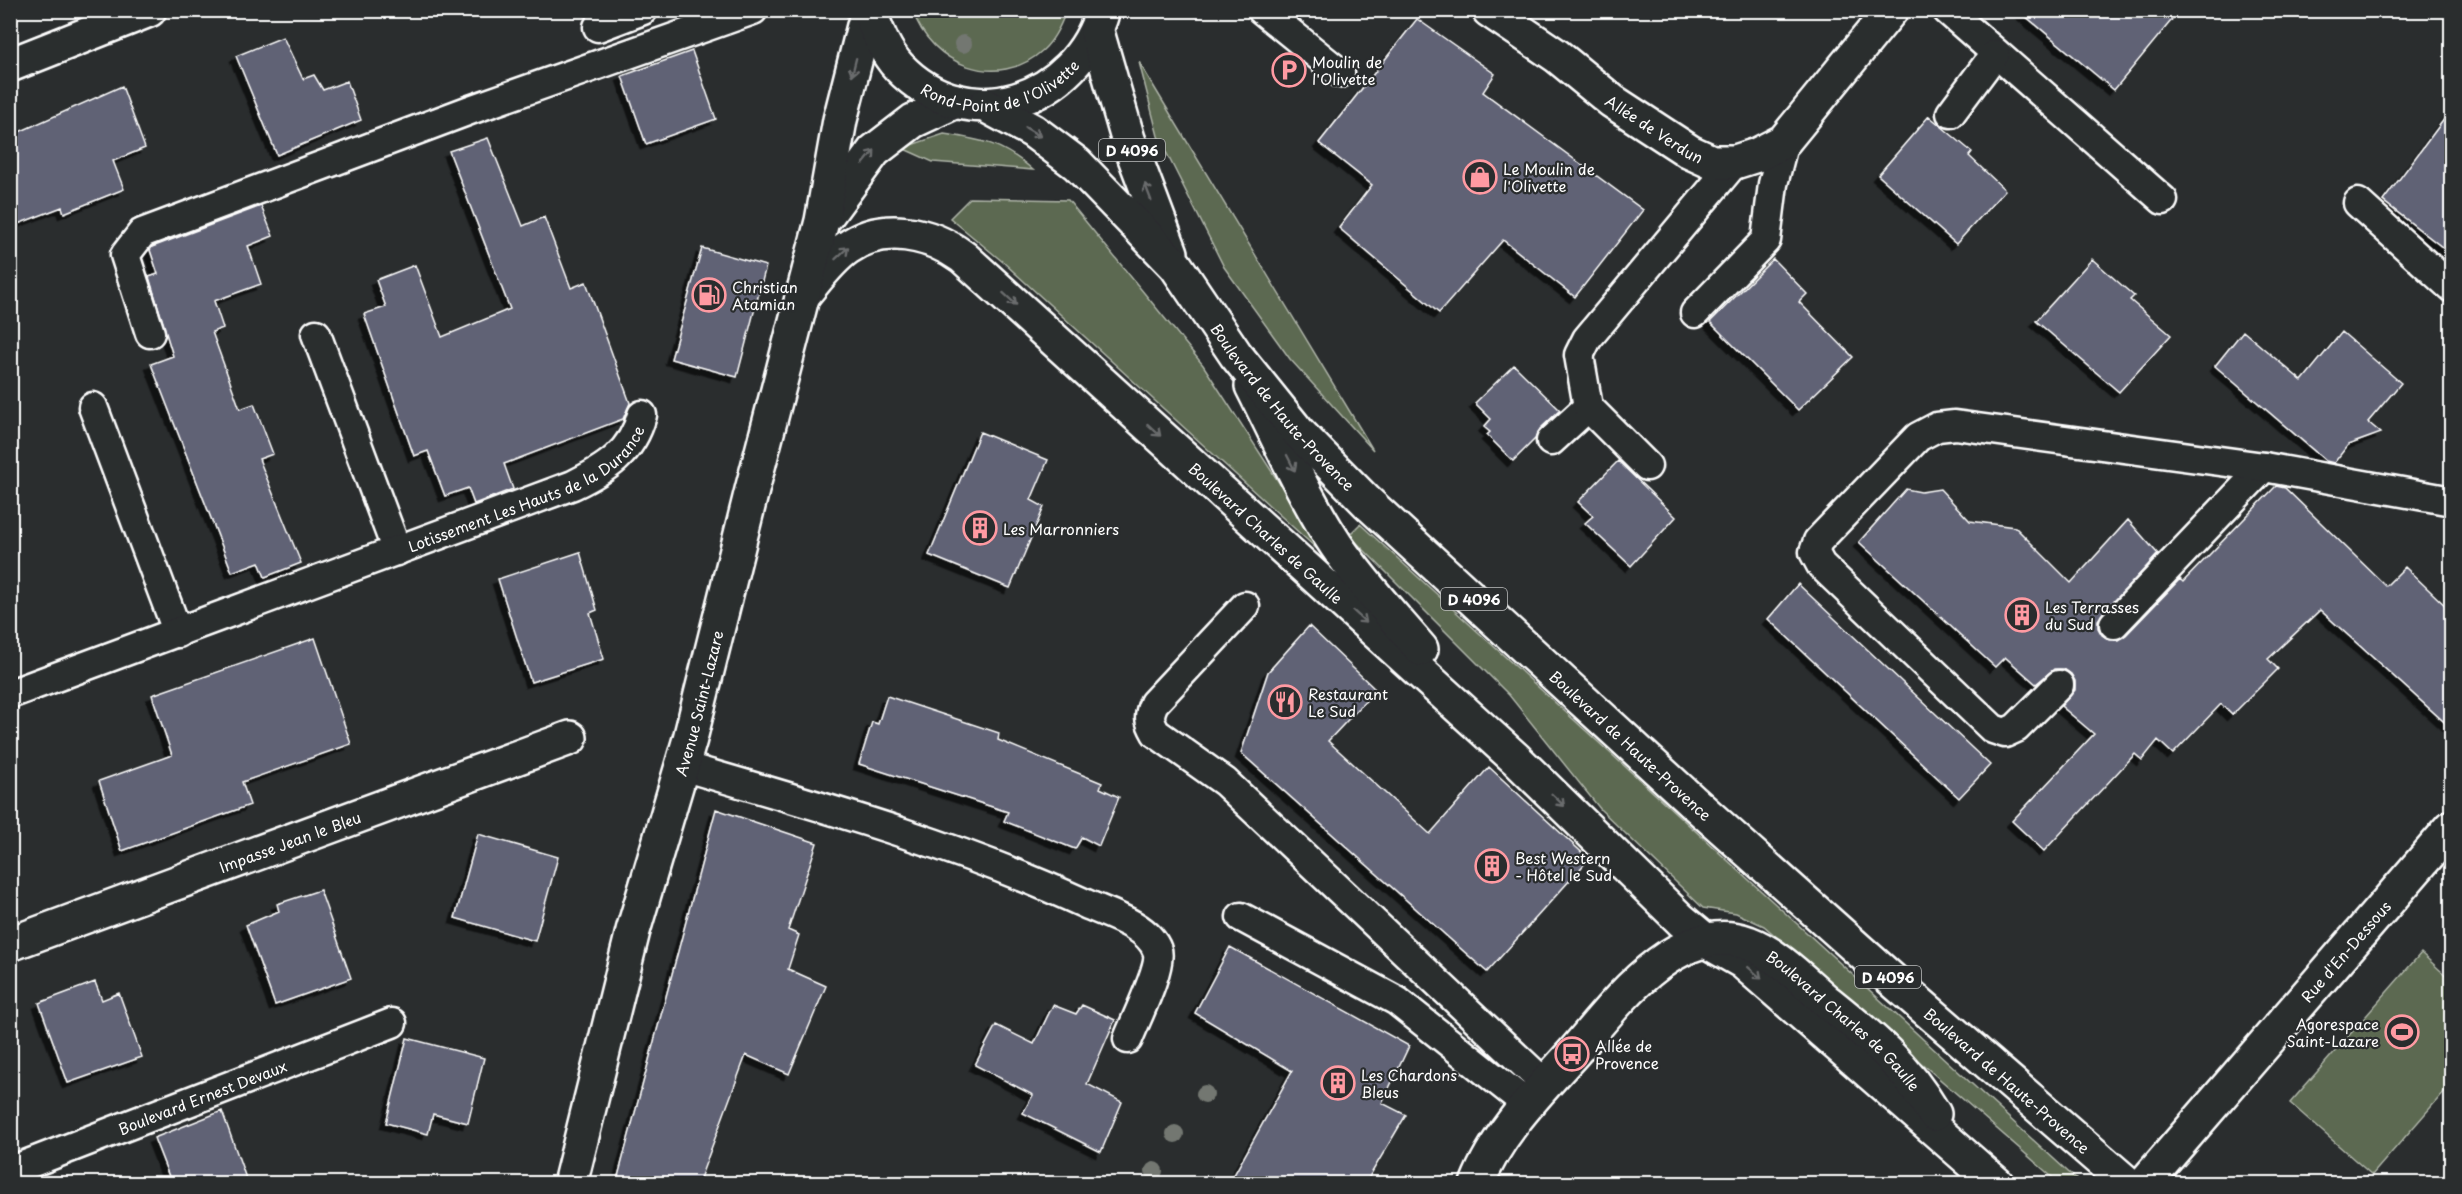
<svg xmlns="http://www.w3.org/2000/svg" width="2462" height="1194" viewBox="0 0 2462 1194" font-family="'Playpen Sans',sans-serif">
  <style>
    .green { fill: #5c6951; stroke: #aeb4a8; stroke-width: 1.5 }
    .building { fill: #616274; stroke: #fff; stroke-width: 1.5; filter: url(#shadow) }
    .lines { fill: none; stroke-linecap: round; stroke-linejoin: round }
    .service-casing { stroke: #fff; stroke-width: 33 }
    .minor-casing { stroke: #fff; stroke-width: 38 }
    .tertiary-casing { stroke: #fff; stroke-width: 38 }
    .primary-casing { stroke: #fff; stroke-width: 38 }
    .service { stroke: #2a2d2e; stroke-width: 28 }
    .minor { stroke: #2a2d2e; stroke-width: 33 }
    .tertiary { stroke: #2a2d2e; stroke-width: 33 }
    .primary { stroke: #2a2d2e; stroke-width: 33 }
    .tree { fill: #737771 }
    .oneway { stroke: #6a6c6d }
    .labels { text-anchor: middle; dominant-baseline: central; stroke-width: 4.5; stroke-linejoin: round; paint-order: stroke }
    .shield { fill: #2a2d2e; stroke: #bfc0c0; stroke-width: 1.5 }
    .shield-label { font-size: 14px; font-weight: bold; fill: #fff }
    .poi-label { font-size: 15px; fill: #fff; stroke: #2a2d2e; text-anchor: start }
    .street-label { font-size: 15px; fill: #fff; stroke: #2a2d2e }
  </style>
  <defs>
    <filter id="shadow"><feDropShadow dx="-5.5" dy="5.5" stdDeviation="0" flood-color="#0009"/></filter>
  </defs>
  <rect width="100%" height="100%" fill="#2a2d2e"/>
  <filter id="ink" filterUnits="userSpaceOnUse"><feTurbulence type="fractalNoise" baseFrequency=".0167" numOctaves="2"/><feDisplacementMap in="SourceGraphic" scale="12" xChannelSelector="R" yChannelSelector="G"/><feConvolveMatrix kernelMatrix="1 2 1 2 8 2 1 2 1" color-interpolation-filters="sRGB"/></filter>
  <g filter="url(#ink)">
    <path class="green" d="M 913,11 L 913,10 L 1066,11 C 1061,25 1055,39 1043,50 C 998,92 930,64 913,11 Z
      M 1139,62 L 1373,450 L 1290,359 L 1224,267 L 1158,136 Z
      M 944,134 C 983,140 1002,143 1033,170 L 933,162 L 902,148 Z
      M 970,198 L 1068,200 L 1203,365 L 1329,560 L 1003,262 L 950,218 Z
      M 1360,524 L 2078,1181 L 2077,1183 L 2059,1183 L 1764,926 L 1736,913 L 1703,908 L 1601,810 L 1509,695 L 1349,535 Z
      M 2421,953 L 2451,980 L 2451,1084 L 2372,1175 L 2290,1103 Z"/>
    <path class="building" d="M 2018,10 L 2180,10 L 2114,90 Z
      M 1417,19 L 1495,74 L 1483,92 L 1643,210 L 1575,297 L 1503,240 L 1439,313 L 1339,228 L 1372,185 L 1319,143 Z
      M 283,37 L 303,79 L 314,75 L 323,90 L 347,81 L 361,120 L 277,155 L 236,56 Z
      M 692,51 L 716,119 L 646,144 L 622,76 Z
      M 122,86 L 145,148 L 113,161 L 124,189 L 64,213 L 62,207 L 10,227 L 10,136 Z
      M 2451,110 L 2451,254 L 2383,201 Z
      M 1929,116 L 1972,152 L 1969,156 L 2005,190 L 1956,244 L 1878,175 Z
      M 488,138 L 523,226 L 544,217 L 571,288 L 586,282 L 630,403 L 623,419 L 504,464 L 513,489 L 474,504 L 468,488 L 445,496 L 428,451 L 414,456 L 364,314 L 386,307 L 376,280 L 415,265 L 442,337 L 510,309 L 449,151 Z
      M 261,206 L 273,236 L 248,246 L 261,284 L 214,301 L 223,328 L 212,332 L 240,409 L 254,404 L 273,454 L 259,459 L 301,563 L 265,577 L 259,562 L 232,572 L 151,364 L 173,356 L 149,277 L 158,274 L 150,250 L 152,247 Z
      M 702,248 L 766,266 L 737,377 L 671,359 Z
      M 1773,259 L 1807,294 L 1799,302 L 1853,357 L 1798,410 L 1710,322 Z
      M 2092,259 L 2134,296 L 2130,300 L 2171,335 L 2119,392 L 2036,321 Z
      M 2243,331 L 2302,381 L 2342,332 L 2401,383 L 2368,422 L 2381,433 L 2348,445 L 2334,463 L 2326,461 L 2215,366 Z
      M 1514,365 L 1560,410 L 1540,429 L 1535,439 L 1513,461 L 1487,435 L 1490,432 L 1484,427 L 1491,419 L 1475,403 Z
      M 980,432 L 1048,460 L 1031,500 L 1044,507 L 1010,588 L 929,555 Z
      M 1618,461 L 1676,517 L 1631,566 L 1585,523 L 1593,516 L 1578,502 Z
      M 2276,486 L 2285,488 L 2386,586 L 2405,567 L 2451,611 L 2451,728 L 2320,610 L 2268,659 L 2278,669 L 2232,715 L 2221,704 L 2173,754 L 2158,740 L 2142,760 L 2135,754 L 2044,851 L 2012,821 L 2094,734 L 2061,706 L 2075,690 L 2075,681 L 2071,674 L 2064,669 L 2054,669 L 2036,684 L 2005,657 L 1995,667 L 1859,542 L 1906,489 L 1921,492 L 1940,489 L 1970,521 L 2015,527 L 2071,583 L 2128,520 L 2158,554 L 2098,620 L 2098,628 L 2102,635 L 2110,640 L 2118,640 L 2126,635 L 2180,579 L 2183,582 Z
      M 580,552 L 597,610 L 590,613 L 604,659 L 531,682 L 498,579 Z
      M 1798,584 L 1990,765 L 1959,798 L 1768,619 Z
      M 1309,626 L 1376,690 L 1328,741 L 1430,834 L 1489,767 L 1589,859 L 1487,972 L 1241,753 L 1268,672 Z
      M 315,638 L 351,744 L 242,782 L 250,805 L 122,851 L 99,781 L 172,755 L 152,695 Z
      M 887,696 L 999,733 L 998,740 L 1102,783 L 1100,788 L 1119,797 L 1099,846 L 1082,837 L 1075,849 L 1004,821 L 1008,812 L 859,764 L 872,722 L 878,724 Z
      M 716,809 L 817,843 L 788,930 L 799,935 L 788,969 L 826,986 L 789,1074 L 746,1055 L 698,1184 L 616,1184 Z
      M 478,834 L 558,857 L 535,941 L 455,918 Z
      M 320,890 L 351,978 L 275,1005 L 246,925 L 279,911 L 277,904 Z
      M 1230,947 L 1409,1046 L 1382,1103 L 1406,1115 L 1365,1184 L 1229,1184 L 1292,1071 L 1195,1013 Z
      M 95,982 L 102,1000 L 119,993 L 142,1057 L 68,1083 L 39,1003 Z
      M 1053,1005 L 1076,1014 L 1082,1005 L 1115,1020 L 1087,1084 L 1122,1102 L 1101,1152 L 1023,1113 L 1033,1095 L 975,1065 L 996,1025 L 1034,1044 Z
      M 407,1038 L 484,1058 L 468,1123 L 433,1114 L 428,1134 L 386,1123 Z
      M 222,1111 L 248,1184 L 172,1184 L 154,1138 Z"/>
    <g class="lines">
      <defs>
        <g id="service">
          <path d="M 1262,10 L 1340,73"/>
          <path d="M 1947,10 L 2163,200"/>
          <path d="M 598,27 L 643,10"/>
          <path d="M 1951,113 L 1995,54"/>
          <path d="M 2358,203 L 2452,288"/>
          <path d="M 1695,313 L 1766,240 L 1773,184 L 1784,141"/>
          <path d="M 150,333 L 125,255 L 142,233 L 470,110 L 753,10"/>
          <path d="M 316,334 L 397,551"/>
          <path d="M 93,407 L 178,633"/>
          <path d="M 1551,441 L 1588,407"/>
          <path d="M 1647,466 L 1588,407 L 1579,355 L 1587,339 L 1735,162"/>
          <path d="M 1245,606 L 1154,703 C 1148,716 1149,721 1156,733 L 1225,782 L 1545,1084"/>
          <path d="M 2114,624 L 2264,467"/>
          <path d="M 2059,685 L 2016,728 L 2005,733 L 1993,729 L 1821,565 L 1814,552 L 1818,541 L 1918,437 L 1937,427 L 1955,425 L 2264,467 L 2452,501"/>
          <path id="s1" d="M 10,694 L 573,485 C 606,469 632,453 642,415"/>
          <path d="M 682,766 C 819,806 956,844 1086,904 C 1108,914 1148,925 1157,950 C 1163,965 1135,1021 1128,1039"/>
          <path d="M 1241,917 L 1397,1001 L 1528,1105"/>
          <path id="s2" d="M 10,1171 L 392,1023"/>
        </g>
        <g id="minor">
          <path id="s3" d="M 1489,10 L 1557,56 L 1612,101 L 1690,152 L 1712,162 L 1735,162 L 1757,155 L 1784,141 L 1891,10"/>
          <path d="M 10,65 L 149,10"/>
          <path id="s4" d="M 10,944 L 570,738"/>
        </g>
        <g id="tertiary">
          <path d="M 827,215 L 874,151 L 913,121 L 956,101"/>
          <path id="s5" d="M 802,296 C 816,280 830,260 847,248 C 883,222 930,233 963,257 L 1516,759 L 1681,920 L 1706,941 L 1743,962 L 1997,1184"/>
          <path d="M 1252,386 C 1279,439 1303,495 1336,545 C 1361,582 1392,615 1421,649"/>
          <path id="s6" d="M 570,1184 L 633,931 L 690,739 L 752,490 L 822,221 L 840,120 L 868,10"/>
          <path id="s7" d="M 1477,1184 C 1496,1134 1539,1091 1574,1052 C 1613,1007 1677,918 1748,943 C 1777,954 1802,980 1825,1000 C 1871,1037 1903,1062 1934,1114"/>
          <path id="s8" d="M 2144,1184 L 2452,827"/>
        </g>
        <g id="primary">
          <path id="s9" d="M 869,10 C 877,31 884,51 899,67 C 968,139 1077,101 1103,10"/>
          <path d="M 1097,32 L 1128,139 L 1171,253"/>
          <path id="s10" d="M 985,105 L 1033,131 L 1077,164 L 1176,266 L 1236,355 L 1298,432 L 1367,502 L 1692,801 L 1898,985 L 2128,1184"/>
        </g>
      </defs>
      <use href="#service" class="service-casing"/>
      <use href="#minor" class="minor-casing"/>
      <use href="#tertiary" class="tertiary-casing"/>
      <use href="#primary" class="primary-casing"/>
      <use href="#service" class="service"/>
      <use href="#minor" class="minor"/>
      <use href="#tertiary" class="tertiary"/>
      <use href="#primary" class="primary"/>
    </g>
    <g class="tree">
      <circle cx="963" cy="44" r="9"/>
      <circle cx="1205" cy="1094" r="9"/>
      <circle cx="1175" cy="1134" r="9"/>
      <circle cx="1154" cy="1171" r="9"/>
    </g>
    <defs><path id="oneway-shaft" d="M-6 0H5M1.5-3L5.5 0L1.5 3" fill="none" stroke-width="1.6" stroke-linecap="round" stroke-linejoin="round" transform="scale(1.5)"/></defs>
    <g class="oneway">
      <use href="#oneway-shaft" transform="translate(854 67) rotate(104)"/>
      <use href="#oneway-shaft" transform="translate(1033 132) rotate(31)"/>
      <use href="#oneway-shaft" transform="translate(869 157) rotate(-51)"/>
      <use href="#oneway-shaft" transform="translate(1148 192) rotate(-111)"/>
      <use href="#oneway-shaft" transform="translate(842 253) rotate(-43)"/>
      <use href="#oneway-shaft" transform="translate(1010 299) rotate(42)"/>
      <use href="#oneway-shaft" transform="translate(1154 430) rotate(42)"/>
      <use href="#oneway-shaft" transform="translate(1291 463) rotate(63)"/>
      <use href="#oneway-shaft" transform="translate(1360 617) rotate(42)"/>
      <use href="#oneway-shaft" transform="translate(1558 800) rotate(44)"/>
      <use href="#oneway-shaft" transform="translate(1755 973) rotate(41)"/>
    </g>
  </g>
  <defs>
    <symbol id="parking-ring" viewBox="-11 -11 22 22"><circle r="9.5" fill="#2a2d2e" stroke="#ff9aa2" stroke-width="1.5"/><path d="M-3.5-5.5H1a3.5 3.5 0 0 1 0 7H-1V5.5H-3.5ZM-1-3.4V-.6H.8a1.4 1.4 0 0 0 0-2.8Z" fill="#ff9aa2"/></symbol>
    <symbol id="shop-ring" viewBox="-11 -11 22 22"><circle r="9.5" fill="#2a2d2e" stroke="#ff9aa2" stroke-width="1.5"/><path d="M-5-2.5h2.3a2.7 3.5 0 0 1 5.4 0H5L5.5 6h-11ZM-1.5-2.5h3a1.5 2.3 0 0 0-3 0Z" fill="#ff9aa2"/></symbol>
    <symbol id="fuel-ring" viewBox="-11 -11 22 22"><circle r="9.5" fill="#2a2d2e" stroke="#ff9aa2" stroke-width="1.5"/><path d="M-5.5-6h7V0h2V4h1.3V-2.5L3-4.5l.8-.8L6-3V5H2.5V1h-1V6h-7ZM-4.2-4.7v3.2H.2V-4.7Z" fill="#ff9aa2"/></symbol>
    <symbol id="building-ring" viewBox="-11 -11 22 22"><circle r="9.5" fill="#2a2d2e" stroke="#ff9aa2" stroke-width="1.5"/><path d="M-4-6H4V6H1V3H-1V6H-4ZM-2.5-4.3h1.7v1.8h-1.7ZM.8-4.3h1.7v1.8H.8ZM-2.5-1h1.7V.8h-1.7ZM.8-1h1.7V.8H.8Z" fill="#ff9aa2"/></symbol>
    <symbol id="restaurant-ring" viewBox="-11 -11 22 22"><circle r="9.5" fill="#2a2d2e" stroke="#ff9aa2" stroke-width="1.5"/><path d="M-5-6h1v4h1v-4h1v4h1v-4h1v5L-1.5 .5V6h-2V.5L-5-1ZM5-6V6H3V1.5H1.5Q1.5-4 5-6Z" fill="#ff9aa2"/></symbol>
    <symbol id="stadium-ring" viewBox="-11 -11 22 22"><circle r="9.5" fill="#2a2d2e" stroke="#ff9aa2" stroke-width="1.5"/><path d="M0-5a6.5 5 0 1 0 0 10a6.5 5 0 1 0 0-10ZM-3.5-1.8h7v3.6h-7Z" fill="#ff9aa2"/></symbol>
    <symbol id="bus-ring" viewBox="-11 -11 22 22"><circle r="9.5" fill="#2a2d2e" stroke="#ff9aa2" stroke-width="1.5"/><path d="M-5-6H5V4H4V6H2V4H-2V6H-4V4H-5ZM-3.5-4V0h7V-4ZM-3.5 1.2v1.5H-2V1.2ZM2 1.2v1.5H3.5V1.2Z" fill="#ff9aa2"/></symbol>
  </defs>
  <g fill-rule="evenodd">
    <use href="#parking-ring" x="1270" y="51" width="38" height="38"/>
    <use href="#shop-ring" x="1461" y="158" width="38" height="38"/>
    <use href="#fuel-ring" x="690" y="276" width="38" height="38"/>
    <use href="#building-ring" x="961" y="509" width="38" height="38"/>
    <use href="#building-ring" x="2003" y="596" width="38" height="38"/>
    <use href="#restaurant-ring" x="1266" y="683" width="38" height="38"/>
    <use href="#building-ring" x="1473" y="847" width="38" height="38"/>
    <use href="#stadium-ring" x="2383" y="1013" width="38" height="38"/>
    <use href="#bus-ring" x="1553" y="1035" width="38" height="38"/>
    <use href="#building-ring" x="1319" y="1064" width="38" height="38"/>
  </g>
  <g class="labels">
    <g class="shield">
      <rect x="1099" y="139" width="66" height="22" rx="4.5"/>
      <rect x="1441" y="588" width="66" height="22" rx="4.5"/>
      <rect x="1855" y="966" width="66" height="22" rx="4.5"/>
    </g>
    <g class="shield-label">
      <text x="1132" y="150">D 4096</text>
      <text x="1474" y="599">D 4096</text>
      <text x="1888" y="977">D 4096</text>
    </g>
    <g class="poi-label">
      <text x="1312" y="61">Moulin de<tspan x="1312" dy="17">l'Olivette</tspan></text>
      <text x="1503" y="168">Le Moulin de<tspan x="1503" dy="17">l'Olivette</tspan></text>
      <text x="732" y="286">Christian<tspan x="732" dy="17">Atamian</tspan></text>
      <text x="1003" y="528">Les Marronniers</text>
      <text x="2045" y="606">Les Terrasses<tspan x="2045" dy="17">du Sud</tspan></text>
      <text x="1308" y="693">Restaurant<tspan x="1308" dy="17">Le Sud</tspan></text>
      <text x="1515" y="857">Best Western<tspan x="1515" dy="17">- Hôtel le Sud</tspan></text>
      <text x="2379" y="1023" text-anchor="end">Agorespace<tspan x="2379" dy="17">Saint-Lazare</tspan></text>
      <text x="1595" y="1045">Allée de<tspan x="1595" dy="17">Provence</tspan></text>
      <text x="1361" y="1074">Les Chardons<tspan x="1361" dy="17">Bleus</tspan></text>
    </g>
    <g class="street-label">
      <text stroke="none"><textPath href="#s9" startOffset="180">Rond-Point de l'Olivette</textPath></text>
      <text stroke="none"><textPath href="#s3" startOffset="204">Allée de Verdun</textPath></text>
      <text stroke="none"><textPath href="#s10" startOffset="429">Boulevard de Haute-Provence</textPath></text>
      <text stroke="none"><textPath href="#s1" startOffset="558">Lotissement Les Hauts de la Durance</textPath></text>
      <text stroke="none"><textPath href="#s5" startOffset="600">Boulevard Charles de Gaulle</textPath></text>
      <text stroke="none"><textPath href="#s6" startOffset="498">Avenue Saint-Lazare</textPath></text>
      <text stroke="none"><textPath href="#s10" startOffset="915">Boulevard de Haute-Provence</textPath></text>
      <text stroke="none"><textPath href="#s4" startOffset="298">Impasse Jean le Bleu</textPath></text>
      <text stroke="none"><textPath href="#s8" startOffset="308">Rue d'En-Dessous</textPath></text>
      <text stroke="none"><textPath href="#s7" startOffset="507">Boulevard Charles de Gaulle</textPath></text>
      <text stroke="none"><textPath href="#s10" startOffset="1419">Boulevard de Haute-Provence</textPath></text>
      <text stroke="none"><textPath href="#s2" startOffset="206">Boulevard Ernest Devaux</textPath></text>
    </g>
  </g>
  <rect width="2462" height="1194" fill="none" stroke="#2a2d2e" stroke-width="36"/>
  <rect x="18" y="18" width="2426" height="1158" fill="none" stroke="#fff" stroke-width="2" filter="url(#ink)"/>
</svg>
